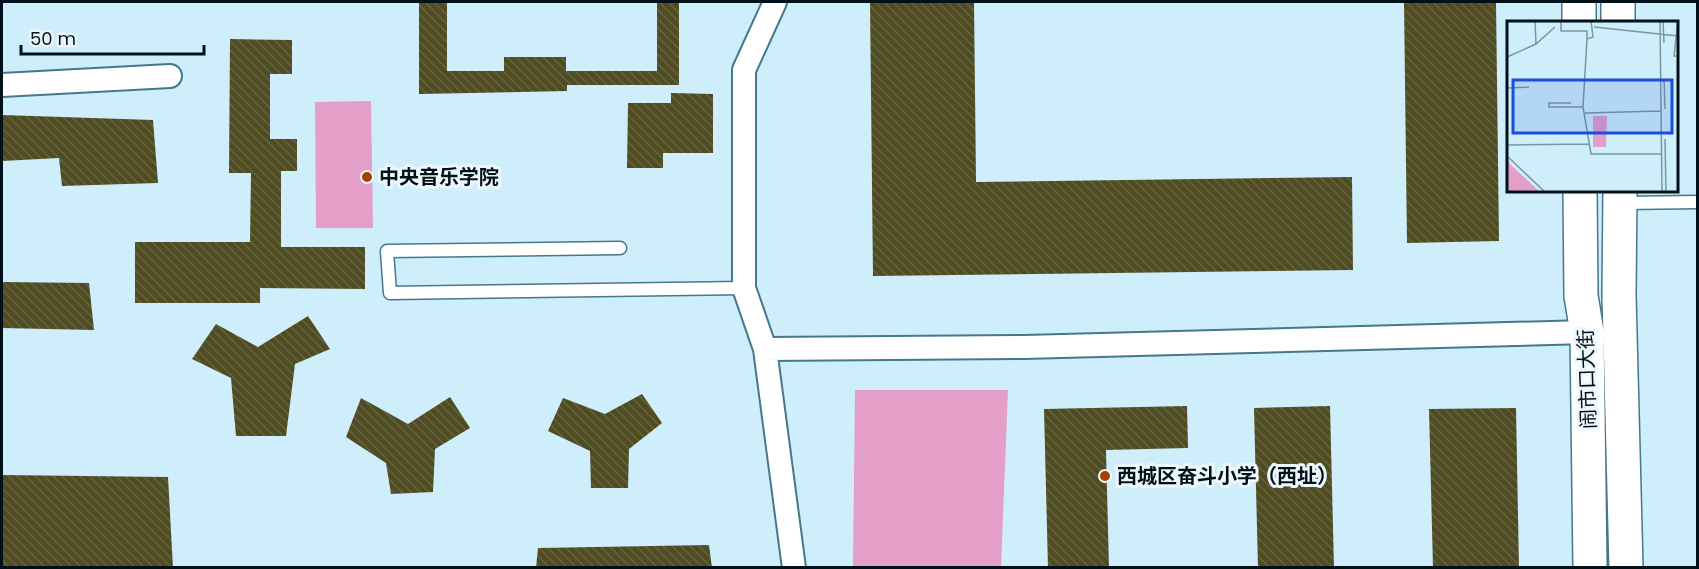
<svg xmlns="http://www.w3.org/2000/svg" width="1699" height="569" viewBox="0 0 1699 569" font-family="Poppins,'Noto Sans SC',sans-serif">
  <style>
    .green { fill: #e39fc7 }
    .building { fill: url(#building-back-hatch) }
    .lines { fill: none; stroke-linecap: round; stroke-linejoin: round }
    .service-casing { stroke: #44788a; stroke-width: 15 }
    .minor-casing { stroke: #44788a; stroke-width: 26 }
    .secondary-casing { stroke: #44788a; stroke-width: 36 }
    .service { stroke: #fff; stroke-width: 12 }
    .minor { stroke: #fff; stroke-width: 22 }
    .secondary { stroke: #fff; stroke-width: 33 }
    .poi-dot { fill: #a34004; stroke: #edf7fc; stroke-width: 2 }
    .labels { text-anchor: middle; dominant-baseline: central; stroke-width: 6; stroke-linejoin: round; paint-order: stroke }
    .poi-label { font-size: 20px; font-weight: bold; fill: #001119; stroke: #edf7fc; text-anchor: start }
    .street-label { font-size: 20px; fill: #001119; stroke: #edf7fc }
    .inset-road { fill: none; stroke: #7c96a1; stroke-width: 1.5 }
    .view { fill: #1d4ed8; fill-opacity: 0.15; stroke: #1d4ed8; stroke-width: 3 }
    .inset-edge { fill: none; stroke: #001119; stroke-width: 3 }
  </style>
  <defs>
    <pattern id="building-back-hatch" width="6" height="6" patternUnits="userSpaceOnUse" patternTransform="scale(1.5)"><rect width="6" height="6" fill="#504c21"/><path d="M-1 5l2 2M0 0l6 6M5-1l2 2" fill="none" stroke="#646240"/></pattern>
  </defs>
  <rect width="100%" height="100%" fill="#cfeefb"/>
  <path class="green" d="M 371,101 L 373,228 L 316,228 L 315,102 Z
    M 855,390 L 1008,390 L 1001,567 L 853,567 Z"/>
  <path class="building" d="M 419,2 L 447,2 L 447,71 L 504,71 L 504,57 L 566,57 L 566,71 L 657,71 L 657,2 L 679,2 L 679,85 L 567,85 L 567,91 L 419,94 Z
    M 870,2 L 974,2 L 976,182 L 1352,177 L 1353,270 L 873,276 Z
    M 1404,2 L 1496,2 L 1499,241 L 1407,243 Z
    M 230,39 L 292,40 L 292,74 L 270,74 L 270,139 L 297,139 L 297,171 L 281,171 L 281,247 L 365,247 L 365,289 L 260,288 L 260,303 L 135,303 L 135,242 L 250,242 L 251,173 L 229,173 Z
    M 671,93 L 713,94 L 713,153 L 663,153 L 663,168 L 627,168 L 628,103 L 671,103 Z
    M 2,115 L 153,120 L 158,183 L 62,186 L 59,158 L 2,161 Z
    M 2,282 L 89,283 L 94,330 L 2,328 Z
    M 308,316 L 330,349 L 295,364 L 286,436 L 236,436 L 231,378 L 192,359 L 216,324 L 258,347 Z
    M 642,394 L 662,423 L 629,449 L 628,488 L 591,488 L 590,451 L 548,431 L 563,398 L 605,414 Z
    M 450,397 L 470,428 L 435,449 L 433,492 L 391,494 L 386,463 L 346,437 L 361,398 L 408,424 Z
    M 1187,406 L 1188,448 L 1106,450 L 1109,568 L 1048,568 L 1044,409 Z
    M 1330,406 L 1334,568 L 1258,568 L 1254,408 Z
    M 1516,408 L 1519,568 L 1433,568 L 1429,409 Z
    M 2,475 L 168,477 L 173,568 L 2,568 Z
    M 709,545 L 712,568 L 536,568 L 538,548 Z"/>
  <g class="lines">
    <defs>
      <path id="service" d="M 1622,203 L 1698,202
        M 620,248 L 387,251 L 390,293 L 744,288"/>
      <path id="minor" d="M 775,2 L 744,70 L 744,288 L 765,349 L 794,568
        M 2,85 L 170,76
        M 765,349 L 1024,347 L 1587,332"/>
      <path id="secondary" d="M 1579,2 L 1579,22
        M 1618,2 L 1618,22
        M 1580,190 L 1581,296 L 1587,332 L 1590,568
        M 1620,190 L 1619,295 L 1626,568"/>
    </defs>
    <use href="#service" class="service-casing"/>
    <use href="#minor" class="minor-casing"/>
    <use href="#secondary" class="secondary-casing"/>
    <use href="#service" class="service"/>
    <use href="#minor" class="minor"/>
    <use href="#secondary" class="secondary"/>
  </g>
  <g class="poi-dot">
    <circle cx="367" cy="177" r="6"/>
    <circle cx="1105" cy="476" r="6"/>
  </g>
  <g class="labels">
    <g class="poi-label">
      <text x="379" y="177">中央音乐学院</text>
      <text x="1117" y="476">西城区奋斗小学（西址）</text>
    </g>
    <g class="street-label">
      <text transform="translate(1587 379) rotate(-92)">闹市口大街</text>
    </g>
  </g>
  <g transform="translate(1507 21)">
    <rect width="171" height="171" fill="#cfeefb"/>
    <path d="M 86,95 L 100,95 L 99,126 L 86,126 Z" fill="#e39fc7"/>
    <path d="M 0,138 L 4,144 L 33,171 L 0,171 Z" fill="#e39fc7"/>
    <path class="inset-road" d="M 28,0 L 29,23M 54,0 L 54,10 L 80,10 L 80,18 L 86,16 L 84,0M 153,0 L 155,171M 156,0 L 157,22M 171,0 L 167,35 L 171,35M 87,6 L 171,15M 80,18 L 76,86 L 84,133 L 155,133M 0,36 L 29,23 L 48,6M 157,58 L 158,88M 0,67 L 22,66M 64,82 L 42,82 L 42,86 L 76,86M 78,92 L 154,90M 158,118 L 159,171M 0,124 L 82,123M 0,135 L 38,171"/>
    <path class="view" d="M 6,59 L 165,59 L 165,112 L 6,112 Z"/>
    <rect width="171" height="171" class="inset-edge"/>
  </g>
  <rect width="1699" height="569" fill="none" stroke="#001119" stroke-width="6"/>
  <path d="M21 45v9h183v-9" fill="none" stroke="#001119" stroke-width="3"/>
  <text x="30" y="45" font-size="18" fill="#001119" stroke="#edf7fc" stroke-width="4.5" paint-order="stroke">50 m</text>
</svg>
